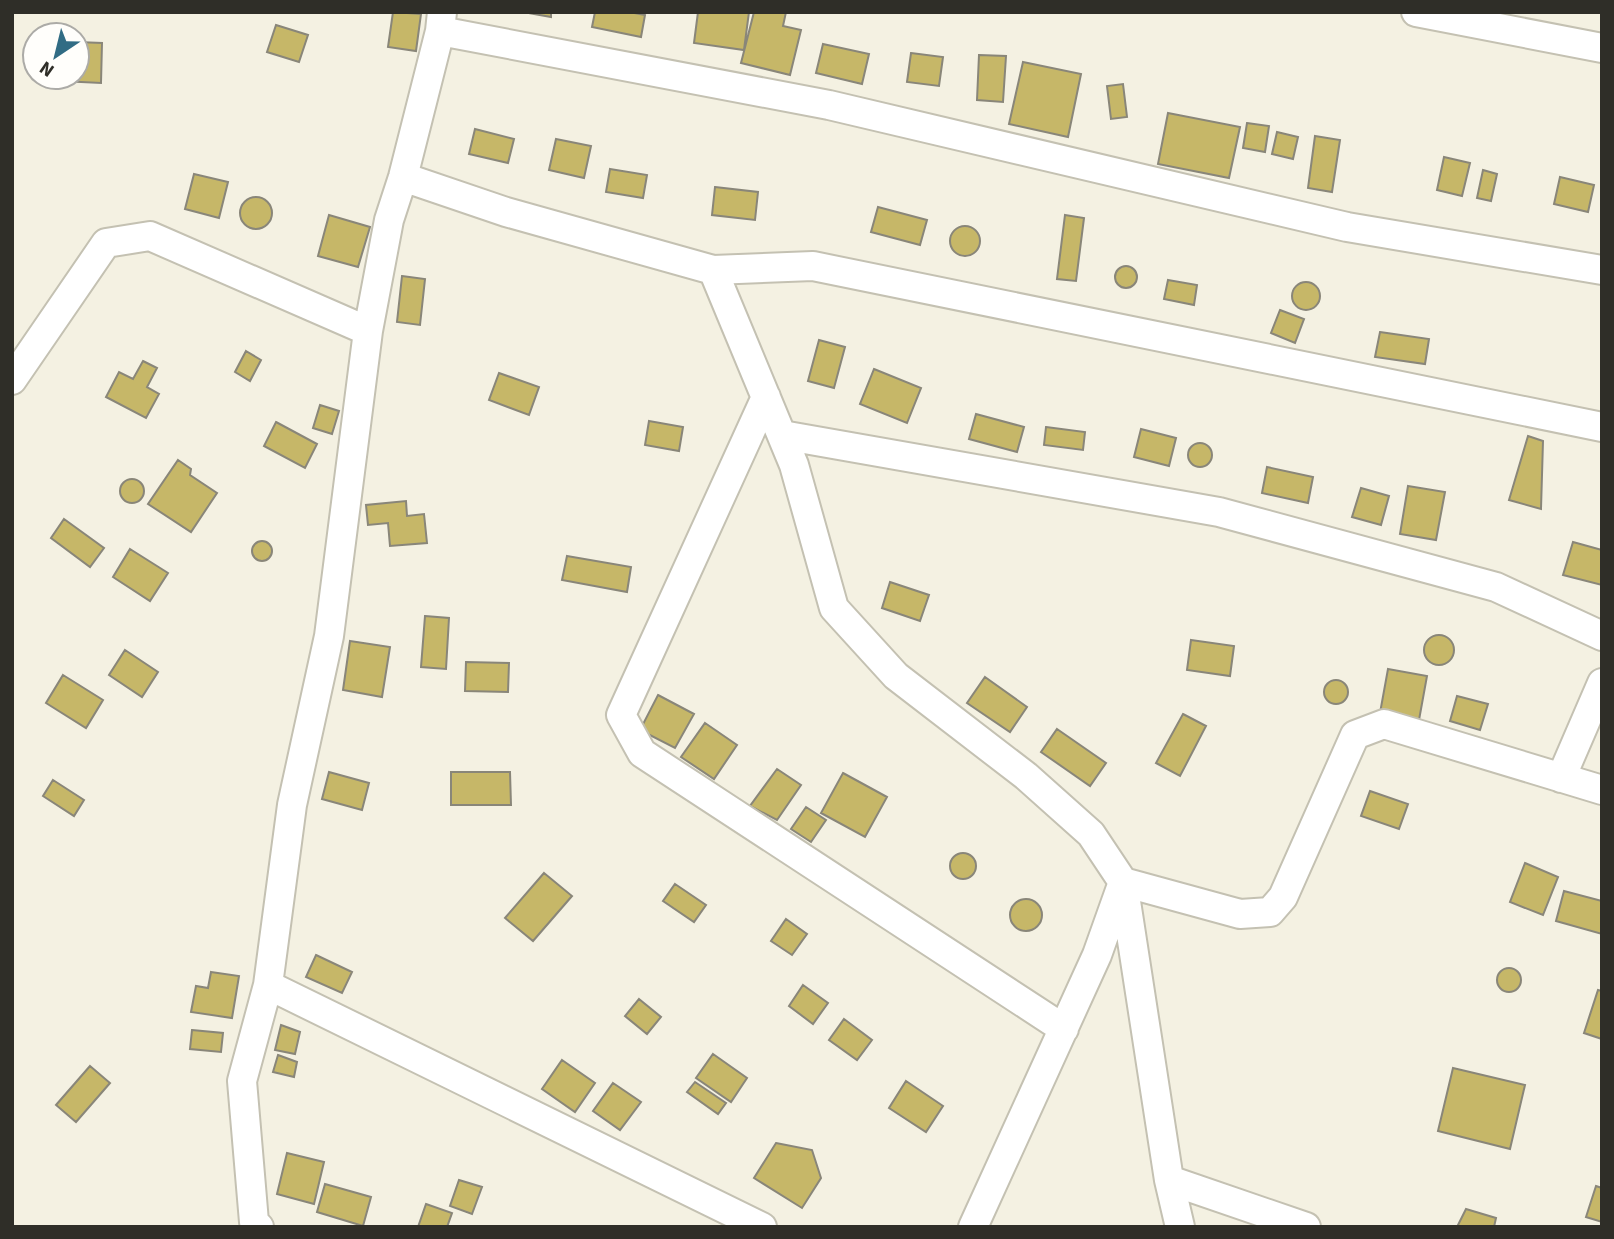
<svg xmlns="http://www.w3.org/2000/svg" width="1614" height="1239" viewBox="0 0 1614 1239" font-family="'Source Sans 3',sans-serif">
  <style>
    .building { fill: #c6b768; stroke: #898679; stroke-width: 2 }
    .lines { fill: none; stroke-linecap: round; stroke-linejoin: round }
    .minor-casing { stroke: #c4c1b2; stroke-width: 32 }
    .minor { stroke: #fff; stroke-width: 28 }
  </style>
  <rect width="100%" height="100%" fill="#f4f1e2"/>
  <path class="building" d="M 393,12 L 421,14 L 416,51 L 388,47 Z
    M 523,12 L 551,12 L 551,17 Z
    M 595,12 L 629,12 L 645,15 L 641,37 L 592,27 Z
    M 698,12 L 749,12 L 744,50 L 694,43 Z
    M 754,12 L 786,12 L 783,26 L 801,30 L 790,75 L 741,63 Z
    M 276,25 L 308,35 L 299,62 L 267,52 Z
    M 77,42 L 102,43 L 101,83 L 61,81 L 61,77 L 77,77 Z
    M 823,44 L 869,54 L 862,84 L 816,73 Z
    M 911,53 L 943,57 L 939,86 L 907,82 Z
    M 979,55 L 1006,56 L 1003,102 L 977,100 Z
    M 1023,62 L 1081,74 L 1068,137 L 1009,124 Z
    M 1123,84 L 1127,117 L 1111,119 L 1107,86 Z
    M 1168,113 L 1240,127 L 1229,178 L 1158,164 Z
    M 1247,123 L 1269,126 L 1265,152 L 1243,148 Z
    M 475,129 L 514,139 L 508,163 L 469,154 Z
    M 1277,132 L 1298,137 L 1293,159 L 1272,154 Z
    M 1315,136 L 1340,140 L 1332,192 L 1308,188 Z
    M 556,139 L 591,146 L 584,178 L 549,170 Z
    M 1444,157 L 1470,163 L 1462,196 L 1437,190 Z
    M 610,169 L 647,175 L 643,198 L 606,192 Z
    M 1483,170 L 1497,174 L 1491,201 L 1477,198 Z
    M 194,174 L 228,182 L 219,218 L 185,209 Z
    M 1560,177 L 1594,185 L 1588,212 L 1554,204 Z
    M 715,187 L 758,192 L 755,220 L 712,215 Z
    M240 213a16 16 0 1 1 32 0a16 16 0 1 1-32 0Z
    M 878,207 L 927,220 L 920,245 L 871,232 Z
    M 329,215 L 370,227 L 358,267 L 318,256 Z
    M 1065,215 L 1084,218 L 1076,281 L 1057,279 Z
    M950 241a15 15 0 1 1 30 0a15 15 0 1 1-30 0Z
    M1115 277a11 11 0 1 1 22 0a11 11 0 1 1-22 0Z
    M 402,276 L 425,279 L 420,325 L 397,322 Z
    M 1168,280 L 1197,285 L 1194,305 L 1164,299 Z
    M1292 296a14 14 0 1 1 28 0a14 14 0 1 1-28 0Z
    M 1280,310 L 1304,319 L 1295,343 L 1271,333 Z
    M 1380,332 L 1429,339 L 1425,364 L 1375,357 Z
    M 819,340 L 845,347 L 834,388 L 808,381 Z
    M 246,351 L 261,360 L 250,381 L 235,372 Z
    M 143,361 L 157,368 L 147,387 L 159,394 L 146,418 L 106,397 L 119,372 L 133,379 Z
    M 874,369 L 921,388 L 907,423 L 860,404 Z
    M 499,373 L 539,387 L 529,415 L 489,400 Z
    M 320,405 L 339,411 L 332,434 L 313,428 Z
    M 976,414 L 1024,427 L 1017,452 L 969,439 Z
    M 649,421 L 683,427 L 679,451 L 645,445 Z
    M 276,422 L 317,444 L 305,468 L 264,446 Z
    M 1046,427 L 1085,432 L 1083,450 L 1044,445 Z
    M 1141,429 L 1176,438 L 1169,466 L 1134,457 Z
    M 1528,436 L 1543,441 L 1541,509 L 1509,500 Z
    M1188 455a12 12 0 1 1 24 0a12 12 0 1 1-24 0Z
    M 178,460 L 191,469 L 190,475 L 217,493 L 191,532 L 148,504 Z
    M 1267,467 L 1313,477 L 1308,503 L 1262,493 Z
    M120 491a12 12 0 1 1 24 0a12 12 0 1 1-24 0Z
    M 1408,486 L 1445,492 L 1436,540 L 1400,534 Z
    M 1361,488 L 1389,496 L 1381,525 L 1352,517 Z
    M 406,501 L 407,516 L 424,514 L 427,543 L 390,546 L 388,523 L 368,525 L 366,505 Z
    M 64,519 L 104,548 L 90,567 L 51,538 Z
    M252 551a10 10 0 1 1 20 0a10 10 0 1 1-20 0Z
    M 1573,542 L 1602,550 L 1602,585 L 1563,575 Z
    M 130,549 L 168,573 L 150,601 L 113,577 Z
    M 567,556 L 631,567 L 627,592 L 562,580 Z
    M 890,582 L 929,595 L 920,621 L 882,608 Z
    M 425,616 L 449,618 L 446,669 L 421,667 Z
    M1424 650a15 15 0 1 1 30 0a15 15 0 1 1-30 0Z
    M 1191,640 L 1234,646 L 1230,676 L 1187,670 Z
    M 350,641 L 390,647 L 382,697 L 343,690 Z
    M 125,650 L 158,672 L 142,697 L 109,675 Z
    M 466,662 L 509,663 L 508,692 L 465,691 Z
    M 1388,669 L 1427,676 L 1419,720 L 1380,713 Z
    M 63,675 L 103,700 L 86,728 L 46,703 Z
    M 985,677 L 1027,707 L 1010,732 L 967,703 Z
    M1324 692a12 12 0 1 1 24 0a12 12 0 1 1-24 0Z
    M 658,695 L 694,714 L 675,748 L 640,730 Z
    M 1457,696 L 1488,704 L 1480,730 L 1450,721 Z
    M 1183,714 L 1206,726 L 1180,776 L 1156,763 Z
    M 705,723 L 737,745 L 714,779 L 681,757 Z
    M 1057,729 L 1106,763 L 1090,786 L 1041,752 Z
    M 777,769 L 801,785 L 777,820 L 750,806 Z
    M 329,772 L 369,783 L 362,810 L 322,799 Z
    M 451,772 L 510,772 L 511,805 L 451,805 Z
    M 843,773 L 887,797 L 865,837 L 821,813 Z
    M 53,780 L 84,800 L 74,816 L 43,796 Z
    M 1370,791 L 1408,804 L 1399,829 L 1361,816 Z
    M 806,807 L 826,820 L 811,842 L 791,829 Z
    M950 866a13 13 0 1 1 26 0a13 13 0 1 1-26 0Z
    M 1525,863 L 1558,877 L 1543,915 L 1510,902 Z
    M 544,873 L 572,896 L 533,941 L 505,918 Z
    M 675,884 L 706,905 L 694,922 L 663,901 Z
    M 1564,891 L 1602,901 L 1602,934 L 1556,921 Z
    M1010 915a16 16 0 1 1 32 0a16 16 0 1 1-32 0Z
    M 786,919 L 807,934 L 792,955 L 771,941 Z
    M 316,955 L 352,972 L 342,993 L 306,977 Z
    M1497 980a12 12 0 1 1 24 0a12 12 0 1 1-24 0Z
    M 211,972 L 239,976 L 232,1018 L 191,1012 L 196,986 L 208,988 Z
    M 803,985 L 828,1003 L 813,1024 L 789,1006 Z
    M 1598,990 L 1602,991 L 1602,1039 L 1584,1033 Z
    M 639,999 L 661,1017 L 647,1034 L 625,1016 Z
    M 844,1019 L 872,1040 L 857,1060 L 829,1040 Z
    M 281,1025 L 300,1032 L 295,1054 L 275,1050 Z
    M 192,1030 L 223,1033 L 221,1052 L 190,1049 Z
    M 713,1054 L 747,1078 L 731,1102 L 696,1078 Z
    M 278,1055 L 297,1062 L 294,1077 L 273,1072 Z
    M 562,1060 L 595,1083 L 575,1112 L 542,1089 Z
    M 90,1066 L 110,1083 L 76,1122 L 56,1105 Z
    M 1453,1068 L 1525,1085 L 1510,1149 L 1438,1131 Z
    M 906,1081 L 943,1106 L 926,1132 L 889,1108 Z
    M 695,1082 L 726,1103 L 718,1114 L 687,1092 Z
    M 613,1083 L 641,1102 L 620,1130 L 593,1111 Z
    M 776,1143 L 812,1150 L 821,1178 L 802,1208 L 754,1178 Z
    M 287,1153 L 324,1162 L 314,1204 L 277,1194 Z
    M 459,1180 L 482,1187 L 472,1214 L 450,1206 Z
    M 325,1184 L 371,1197 L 363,1226 L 317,1212 Z
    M 1596,1186 L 1602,1188 L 1602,1222 L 1586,1217 Z
    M 426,1204 L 452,1213 L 447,1227 L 418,1227 Z
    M 1466,1209 L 1496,1218 L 1494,1227 L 1457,1227 Z"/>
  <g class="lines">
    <defs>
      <path id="minor" d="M 1416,12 L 1602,48
        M 440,31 L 829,105 L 1347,227 L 1602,270
        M 403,177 L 506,212 L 713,270 L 794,465 L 834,608 L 896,676 L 1026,776 L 1091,834 L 1123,882 L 1097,955 L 973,1227
        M 713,270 L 813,266 L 1602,427
        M 12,380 L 106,243 L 150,236 L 368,331
        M 766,397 L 621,715 L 642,753 L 1064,1029
        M 782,435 L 1219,512 L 1496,587 L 1602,636
        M 1561,778 L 1602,683
        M 268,985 L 762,1227
        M 1169,1180 L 1306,1227
        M 259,1227 L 254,1222 L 242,1081 L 268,985 L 292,805 L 329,636 L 368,331 L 389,220 L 403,177 L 440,31 L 442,12
        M 1180,1227 L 1169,1180 L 1123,882 L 1240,914 L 1270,912 L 1283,897 L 1355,735 L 1384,724 L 1602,790"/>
    </defs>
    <use href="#minor" class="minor-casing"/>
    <use href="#minor" class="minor"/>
  </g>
  <rect width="1614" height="1239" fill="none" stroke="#2f2e28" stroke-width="28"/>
  <g transform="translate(56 56) rotate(215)"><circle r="33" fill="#fffefb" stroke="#acaba7" stroke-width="2"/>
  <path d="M0-5L12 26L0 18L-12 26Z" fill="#316c84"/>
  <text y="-10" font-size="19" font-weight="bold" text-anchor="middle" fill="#2f2e28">N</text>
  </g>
</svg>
